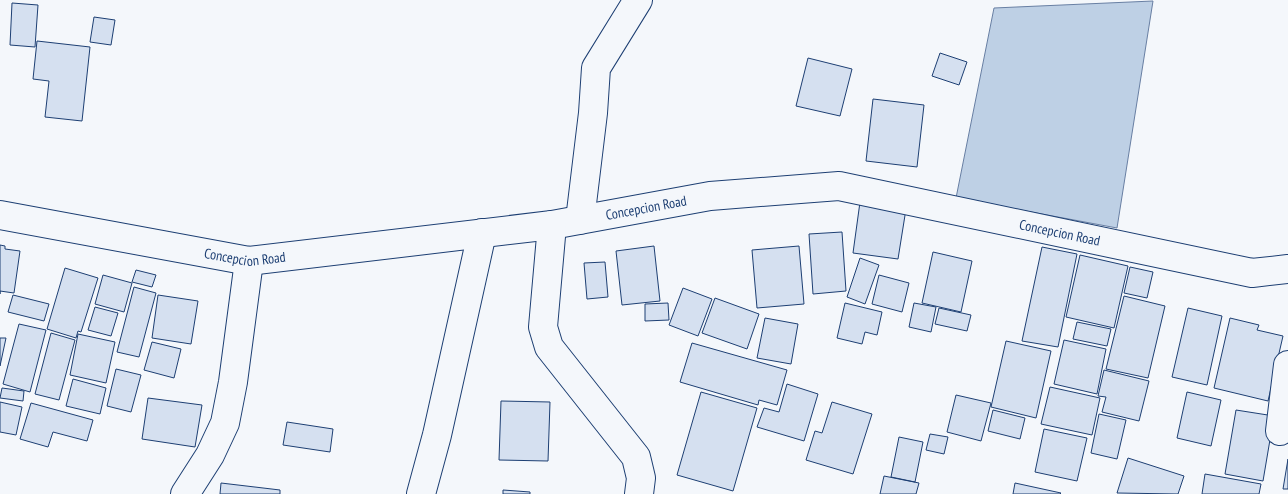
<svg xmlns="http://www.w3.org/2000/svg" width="1288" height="494" viewBox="0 0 1288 494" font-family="'PT Sans Narrow',sans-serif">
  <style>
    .water { fill: #bed0e5; stroke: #687fa3 }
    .building { fill: #d5e0f0; stroke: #1d3f73 }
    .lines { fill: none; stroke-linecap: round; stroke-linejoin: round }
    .minor-casing { stroke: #1d3f73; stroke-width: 30 }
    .minor { stroke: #f4f7fb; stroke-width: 28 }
    .labels { text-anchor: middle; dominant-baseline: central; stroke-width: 4; stroke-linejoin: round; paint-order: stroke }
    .street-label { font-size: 14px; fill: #1d3f73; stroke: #f4f7fb }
  </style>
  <rect width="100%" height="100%" fill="#f4f7fb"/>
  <path class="water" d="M 1153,1 L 1117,228 L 956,198 L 994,8 Z"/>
  <path class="building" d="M 12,3 L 38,5 L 35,47 L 10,45 Z
    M 94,17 L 115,20 L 111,45 L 90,42 Z
    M 37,41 L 90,47 L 82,121 L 45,117 L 49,81 L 33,79 Z
    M 940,53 L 967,62 L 959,85 L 932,76 Z
    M 808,58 L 852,69 L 840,116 L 796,106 Z
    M 873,99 L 924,105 L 917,167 L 866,161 Z
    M 860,202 L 906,209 L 898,259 L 853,253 Z
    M 842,232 L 846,291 L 813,294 L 809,234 Z
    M 0,245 L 5,246 L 5,249 L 20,251 L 14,293 L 0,291 L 0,294 Z
    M 654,246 L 660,301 L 622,305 L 616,251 Z
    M 799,246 L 804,304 L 757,308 L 752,250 Z
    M 1042,247 L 1077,254 L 1058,347 L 1022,341 Z
    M 933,252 L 972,261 L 961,312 L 922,303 Z
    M 1080,255 L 1128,266 L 1114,328 L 1066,317 Z
    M 860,258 L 879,265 L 865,304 L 847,297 Z
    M 605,262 L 608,297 L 587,299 L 584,263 Z
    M 1130,267 L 1153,272 L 1147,298 L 1124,293 Z
    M 65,268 L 98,278 L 81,332 L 78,331 L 76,338 L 47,329 Z
    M 136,270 L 156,275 L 152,287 L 132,282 Z
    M 103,275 L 132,283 L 124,312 L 95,304 Z
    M 879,275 L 909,283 L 902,312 L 872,304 Z
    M 134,287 L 156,293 L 139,357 L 117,352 Z
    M 683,288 L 712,299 L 698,336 L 669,325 Z
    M 13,295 L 49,304 L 44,321 L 8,312 Z
    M 158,295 L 198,301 L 191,344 L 152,338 Z
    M 1124,296 L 1165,306 L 1148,378 L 1106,369 Z
    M 715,298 L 759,314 L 747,349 L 702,333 Z
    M 668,303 L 669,320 L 645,321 L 645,304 Z
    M 845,303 L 882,312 L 877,335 L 865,332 L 862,344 L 837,338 Z
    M 914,303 L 936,307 L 931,332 L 909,327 Z
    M 95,307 L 118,313 L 111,336 L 88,330 Z
    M 939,308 L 971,315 L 967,331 L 935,324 Z
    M 1188,308 L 1222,316 L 1207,385 L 1172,377 Z
    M 765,318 L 798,324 L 791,364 L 757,358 Z
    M 1230,318 L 1259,325 L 1257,330 L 1283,336 L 1268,401 L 1214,388 Z
    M 1077,322 L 1111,329 L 1107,346 L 1073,339 Z
    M 19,324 L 46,330 L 30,392 L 3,384 Z
    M 51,333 L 75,340 L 59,400 L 35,394 Z
    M 78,334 L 115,342 L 106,383 L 70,375 Z
    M 0,338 L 6,338 L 0,366 Z
    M 1064,340 L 1106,349 L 1097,394 L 1054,384 Z
    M 1006,341 L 1051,351 L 1036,418 L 991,407 Z
    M 152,342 L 181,349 L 174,378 L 144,370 Z
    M 692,343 L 787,370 L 777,405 L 759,400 L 758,405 L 680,382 Z
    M 116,369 L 141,375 L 131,412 L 107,406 Z
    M 1104,370 L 1149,381 L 1139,421 L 1102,412 L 1106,397 L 1098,396 Z
    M 73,379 L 106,388 L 100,414 L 66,406 Z
    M 787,384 L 818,394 L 804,441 L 757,427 L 764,408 L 779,412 Z
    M 1050,387 L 1100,398 L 1092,435 L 1041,424 Z
    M 2,388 L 24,391 L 23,401 L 0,398 Z
    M 701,392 L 757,408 L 733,491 L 677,475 Z
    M 1187,392 L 1221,400 L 1211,446 L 1177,438 Z
    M 956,395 L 991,403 L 981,441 L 947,432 Z
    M 148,398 L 202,405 L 195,447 L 142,439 Z
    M 501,401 L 550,402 L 548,461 L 499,460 Z
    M 0,402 L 22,407 L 16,435 L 0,432 Z
    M 832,402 L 872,414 L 853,474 L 806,460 L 815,431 L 822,433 Z
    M 31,403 L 93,420 L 87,441 L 53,432 L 48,447 L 20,439 Z
    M 993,410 L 1025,418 L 1020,439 L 988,431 Z
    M 1236,410 L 1274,416 L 1263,481 L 1225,474 Z
    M 1099,414 L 1126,420 L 1117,459 L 1091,453 Z
    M 287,422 L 333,429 L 330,452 L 283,445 Z
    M 1044,429 L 1087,438 L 1077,481 L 1035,472 Z
    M 930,434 L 948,437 L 944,454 L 926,450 Z
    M 899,437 L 923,442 L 915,482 L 891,477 Z
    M 1128,458 L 1184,476 L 1178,494 L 1117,493 Z
    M 1288,459 L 1288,489 L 1283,489 Z
    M 1205,474 L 1261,484 L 1259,494 L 1202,494 Z
    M 884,476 L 919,483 L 916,494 L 880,494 Z
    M 221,483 L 280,490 L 280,494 L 220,494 Z
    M 1015,483 L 1061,493 L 1060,494 L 1013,494 Z
    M 503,490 L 530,492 L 530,494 L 503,494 Z"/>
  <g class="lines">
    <defs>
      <g id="minor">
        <path id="s1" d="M 0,215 L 249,261 L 552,225 L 710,196 L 839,186 L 1252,273 L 1288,269"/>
        <path d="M 580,220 L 593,113 L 596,68 L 638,0"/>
        <path d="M 552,225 L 543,327 L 549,347 L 636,457 L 641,478 L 639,494"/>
        <path d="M 1280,431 L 1288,365"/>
        <path d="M 185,494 L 210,455 L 225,423 L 233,382 L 249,261"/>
        <path d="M 421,494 L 437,435 L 482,233"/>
      </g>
    </defs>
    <use href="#minor" class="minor-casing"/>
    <use href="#minor" class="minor"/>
  </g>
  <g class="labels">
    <g class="street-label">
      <text stroke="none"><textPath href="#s1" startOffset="654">Concepcion Road</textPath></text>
      <text stroke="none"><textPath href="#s1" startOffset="1074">Concepcion Road</textPath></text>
      <text stroke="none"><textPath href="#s1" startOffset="249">Concepcion Road</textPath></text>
    </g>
  </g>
</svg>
